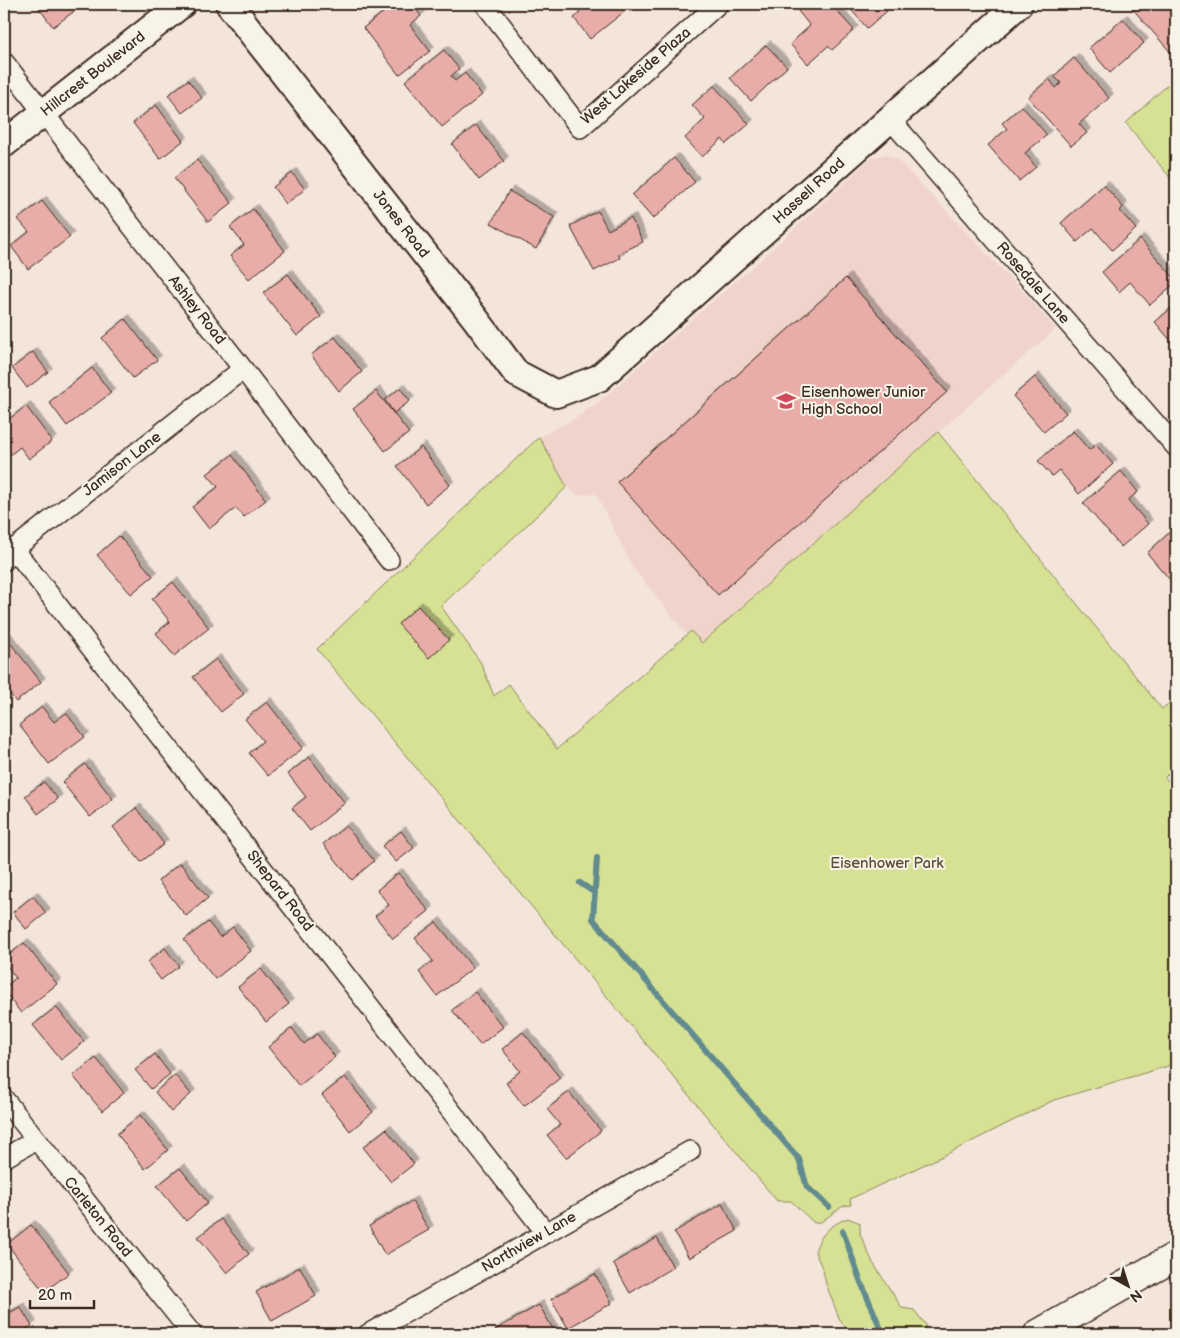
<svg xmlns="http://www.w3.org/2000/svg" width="1180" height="1338" viewBox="0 0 1180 1338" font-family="'Balsamiq Sans',sans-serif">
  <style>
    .built { fill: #f0d4cc }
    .green { fill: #d6e194; stroke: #888659 }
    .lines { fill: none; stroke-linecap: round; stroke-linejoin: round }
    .stream { stroke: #628b8f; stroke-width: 6 }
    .building { fill: #e8ada9; stroke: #3b2a1e; filter: url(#shadow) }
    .street-casing { stroke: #3b2a1e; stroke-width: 22 }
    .secondary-casing { stroke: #3b2a1e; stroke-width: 30 }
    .highway-casing { stroke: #3b2a1e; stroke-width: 31 }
    .street { stroke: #f7f3e8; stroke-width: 19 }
    .secondary { stroke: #f7f3e8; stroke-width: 26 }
    .highway { stroke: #f7f3e8; stroke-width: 28 }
    .labels { text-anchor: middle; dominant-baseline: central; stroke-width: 4; stroke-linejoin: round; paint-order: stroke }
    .street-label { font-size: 15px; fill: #3b2a1e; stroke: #f7f3e8 }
    .poi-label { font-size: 15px; fill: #3b2a1e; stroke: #f7f3e8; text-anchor: start }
    .park-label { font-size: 15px; fill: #5a4f36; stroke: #f7f3e8 }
  </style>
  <defs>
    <filter id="shadow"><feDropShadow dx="4.5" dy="-4.5" stdDeviation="0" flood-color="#0004"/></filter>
  </defs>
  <rect width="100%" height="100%" fill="#f4e5db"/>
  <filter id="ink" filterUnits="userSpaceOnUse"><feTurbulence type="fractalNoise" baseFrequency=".02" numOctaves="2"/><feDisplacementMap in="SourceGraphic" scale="10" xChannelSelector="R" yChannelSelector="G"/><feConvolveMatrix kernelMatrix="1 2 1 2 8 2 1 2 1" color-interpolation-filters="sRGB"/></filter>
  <g filter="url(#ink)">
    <path class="built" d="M 886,154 L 898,160 L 1038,308 L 1056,329 L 970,404 L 702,643 L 691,632 L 687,635 L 633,568 L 596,494 L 577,495 L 567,487 L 539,437 L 576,418 L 604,398 L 674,335 L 757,263 L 871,158 Z"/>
    <path class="green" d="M 1176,77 L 1176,185 L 1126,123 Z
      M 938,432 L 1162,709 L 1176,698 L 1176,766 L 1165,777 L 1176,791 L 1176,1062 L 1168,1066 L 1054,1100 L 947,1154 L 850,1199 L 851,1205 L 843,1206 L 821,1222 L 814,1223 L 791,1201 L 777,1201 L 317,649 L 539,437 L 567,487 L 441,606 L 481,663 L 494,696 L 509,684 L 557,749 L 691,631 L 702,643 Z
      M 848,1218 L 860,1223 L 860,1234 L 873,1263 L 902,1308 L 914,1310 L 926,1325 L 923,1334 L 850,1334 L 839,1318 L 826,1284 L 823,1270 L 815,1252 C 819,1234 832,1224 848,1218 Z"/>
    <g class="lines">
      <path class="stream" d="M 597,858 L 593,919 L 799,1159 L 807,1187 L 829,1207
        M 580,883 L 595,893
        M 843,1231 L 860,1280 L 883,1334"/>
    </g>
    <path class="building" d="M 36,4 L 84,4 L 53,27 Z
      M 394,4 L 412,4 L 421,16 L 410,25 L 430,51 L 399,75 L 363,28 Z
      M 573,4 L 619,4 L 625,11 L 590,39 L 574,18 L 580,13 Z
      M 806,4 L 831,4 L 854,30 L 832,50 L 828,46 L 808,64 L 790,44 L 810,26 L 798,11 Z
      M 846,4 L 886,4 L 883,6 L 887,11 L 867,28 Z
      M 1134,4 L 1176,4 L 1176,52 L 1173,55 L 1131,7 Z
      M 1123,19 L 1144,43 L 1110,73 L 1089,48 Z
      M 766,45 L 787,67 L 751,101 L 730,78 Z
      M 444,50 L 459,69 L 451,76 L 455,81 L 465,73 L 482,95 L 442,127 L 405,81 Z
      M 1074,58 L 1109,98 L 1079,124 L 1087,133 L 1071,146 L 1028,97 L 1049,79 L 1056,88 L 1061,83 L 1054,76 Z
      M 188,80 L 202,98 L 182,113 L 168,95 Z
      M 714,86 L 749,124 L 726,144 L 722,139 L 702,157 L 685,138 L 705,119 L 692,105 Z
      M 156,105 L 183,141 L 160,159 L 133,123 Z
      M 1022,106 L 1047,135 L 1025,153 L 1036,167 L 1019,181 L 988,145 L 1007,129 L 1002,123 Z
      M 476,125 L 504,161 L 479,180 L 452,144 Z
      M 674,158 L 695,182 L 653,219 L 632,195 Z
      M 197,160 L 232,203 L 208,222 L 174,178 Z
      M 292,173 L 305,189 L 286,204 L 273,187 Z
      M 1104,185 L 1123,207 L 1120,211 L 1136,229 L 1112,250 L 1093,228 L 1077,242 L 1061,223 Z
      M 509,191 L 554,217 L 536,249 L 491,223 Z
      M 42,201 L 70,237 L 28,269 L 11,246 L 29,232 L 18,219 Z
      M 253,209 L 285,251 L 249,279 L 230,256 L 244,245 L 230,227 Z
      M 598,211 L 608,230 L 631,218 L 643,242 L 618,254 L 620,258 L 594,271 L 570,226 Z
      M 1140,239 L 1176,280 L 1176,282 L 1150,305 L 1130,282 L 1119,292 L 1102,272 Z
      M 288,274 L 321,317 L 297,336 L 263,293 Z
      M 846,278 L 947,392 L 718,595 L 617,482 Z
      M 1176,304 L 1176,347 L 1155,322 Z
      M 125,319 L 157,360 L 133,378 L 102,338 Z
      M 335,337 L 362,372 L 339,391 L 311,355 Z
      M 33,352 L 48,372 L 27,388 L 12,368 Z
      M 92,368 L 111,393 L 67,426 L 49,402 Z
      M 1035,377 L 1066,413 L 1044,432 L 1013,396 Z
      M 400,388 L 410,401 L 394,413 L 385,400 Z
      M 376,391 L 409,433 L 385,451 L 353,409 Z
      M 26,406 L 52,441 L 29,459 L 20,447 L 5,459 L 4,458 L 4,423 Z
      M 1073,431 L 1089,450 L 1096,445 L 1113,464 L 1079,494 L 1059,470 L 1052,476 L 1038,461 Z
      M 421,447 L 450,485 L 426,504 L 397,466 Z
      M 232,455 L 266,500 L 244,517 L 236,508 L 209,529 L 192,507 L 218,487 L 207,474 Z
      M 1121,471 L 1138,492 L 1128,500 L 1148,524 L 1121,547 L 1083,503 Z
      M 1170,532 L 1176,539 L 1176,587 L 1147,553 Z
      M 119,536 L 153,576 L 131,594 L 97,555 Z
      M 173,582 L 209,628 L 174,656 L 156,633 L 170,622 L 152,599 Z
      M 418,606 L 449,640 L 429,658 L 398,624 Z
      M 4,635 L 41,682 L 16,702 L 4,686 Z
      M 216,659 L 244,694 L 221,712 L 193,677 Z
      M 267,702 L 303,748 L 268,776 L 249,753 L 263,741 L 245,719 Z
      M 42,707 L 54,722 L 66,713 L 85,737 L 49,764 L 19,725 Z
      M 309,757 L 345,803 L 310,831 L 292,808 L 306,797 L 288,774 Z
      M 85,764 L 113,799 L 90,817 L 62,782 Z
      M 44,782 L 58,799 L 38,814 L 25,796 Z
      M 136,808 L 164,844 L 141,862 L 113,827 Z
      M 346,826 L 374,861 L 352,880 L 323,844 Z
      M 401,831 L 414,848 L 396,862 L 382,846 Z
      M 180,863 L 208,898 L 186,916 L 158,881 Z
      M 398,873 L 429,911 L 393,939 L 375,916 L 389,905 L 377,890 Z
      M 33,896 L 46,913 L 26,929 L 13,912 Z
      M 208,922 L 220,937 L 233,927 L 251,951 L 215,979 L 184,940 Z
      M 436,922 L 473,968 L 437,996 L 419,972 L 433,961 L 415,938 Z
      M 24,943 L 57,984 L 21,1013 L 4,991 L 4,988 L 16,978 L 4,962 L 4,959 Z
      M 165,948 L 179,966 L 161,980 L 147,962 Z
      M 261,969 L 289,1004 L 266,1022 L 238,987 Z
      M 475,992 L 503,1027 L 480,1045 L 452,1010 Z
      M 56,1007 L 84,1042 L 61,1060 L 33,1025 Z
      M 292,1028 L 304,1044 L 317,1034 L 335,1057 L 299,1086 L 268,1047 Z
      M 523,1032 L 560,1078 L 524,1106 L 506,1083 L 520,1071 L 502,1049 Z
      M 155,1054 L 170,1074 L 151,1089 L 135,1070 Z
      M 96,1058 L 124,1093 L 102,1111 L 73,1076 Z
      M 175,1075 L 191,1094 L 171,1112 L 155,1092 Z
      M 345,1077 L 373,1112 L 350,1131 L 322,1095 Z
      M 569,1092 L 601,1131 L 566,1158 L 547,1135 L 560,1125 L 547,1109 Z
      M 140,1115 L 168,1150 L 145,1169 L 117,1134 Z
      M 386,1129 L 414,1164 L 391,1182 L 363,1147 Z
      M 180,1168 L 208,1203 L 186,1221 L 157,1186 Z
      M 412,1201 L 429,1230 L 385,1255 L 369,1226 Z
      M 722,1204 L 737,1231 L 689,1258 L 674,1232 Z
      M 221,1219 L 249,1254 L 227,1273 L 198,1237 Z
      M 31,1225 L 69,1273 L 44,1292 L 7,1244 Z
      M 657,1238 L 673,1267 L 630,1293 L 613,1263 Z
      M 300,1267 L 316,1296 L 272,1321 L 256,1292 Z
      M 595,1274 L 612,1303 L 568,1328 L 551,1299 Z
      M 539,1305 L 556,1334 L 498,1334 L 495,1330 Z
      M 20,1307 L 32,1326 L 18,1334 L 8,1334 L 4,1327 L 4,1316 Z"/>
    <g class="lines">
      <defs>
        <path id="street" d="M 485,4 L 580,128 L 718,4
          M 4,62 L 243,369 L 389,560
          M 890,119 L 1176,447
          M 14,549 L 546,1233
          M 4,561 L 14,549 L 243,369
          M 4,1099 L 192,1334
          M 4,1158 L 36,1140
          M 368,1334 L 690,1151"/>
        <path id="secondary" d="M 229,4 L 475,318 L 516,373 L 556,394 L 599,378 L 1019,4
          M 4,144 L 182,4"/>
        <path id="highway" d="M 1038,1334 L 1176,1256"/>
      </defs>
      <use href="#street" class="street-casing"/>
      <use href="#secondary" class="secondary-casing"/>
      <use href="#highway" class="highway-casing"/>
      <use href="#street" class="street"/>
      <use href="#secondary" class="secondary"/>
      <use href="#highway" class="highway"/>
    </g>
  </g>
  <defs>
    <symbol id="school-bare" viewBox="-9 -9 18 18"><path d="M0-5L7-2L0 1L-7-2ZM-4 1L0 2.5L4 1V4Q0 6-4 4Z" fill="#d1495b" stroke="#f7f3e8" stroke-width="2.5" paint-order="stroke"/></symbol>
  </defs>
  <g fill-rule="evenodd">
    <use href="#school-bare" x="772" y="387" width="28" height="28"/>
  </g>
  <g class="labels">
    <g class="street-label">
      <text transform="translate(93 74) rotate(-38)">Hillcrest Boulevard</text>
      <text transform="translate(636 76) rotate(-41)">West Lakeside Plaza</text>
      <text transform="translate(809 191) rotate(-42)">Hassell Road</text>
      <text transform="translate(401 224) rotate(52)">Jones Road</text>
      <text transform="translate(1033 283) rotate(49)">Rosedale Lane</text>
      <text transform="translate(197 310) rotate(52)">Ashley Road</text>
      <text transform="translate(122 464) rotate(-38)">Jamison Lane</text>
      <text transform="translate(280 891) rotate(52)">Shepard Road</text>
      <text transform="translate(98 1217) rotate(51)">Carleton Road</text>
      <text transform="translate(529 1242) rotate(-30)">Northview Lane</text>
    </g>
    <g class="poi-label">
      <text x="801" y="392">Eisenhower Junior<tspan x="801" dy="17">High School</tspan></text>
    </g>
    <g class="park-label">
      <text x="887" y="863">Eisenhower Park</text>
    </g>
  </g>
  <rect width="1180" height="1338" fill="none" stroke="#f7f3e8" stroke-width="20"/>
  <rect x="10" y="10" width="1160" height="1318" fill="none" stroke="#3b2a1e" stroke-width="2" filter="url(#ink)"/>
  <g transform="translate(1128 1286) rotate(141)" stroke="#f7f3e8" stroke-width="4" paint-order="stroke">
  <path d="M0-4L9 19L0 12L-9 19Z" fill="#3b2a1e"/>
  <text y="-8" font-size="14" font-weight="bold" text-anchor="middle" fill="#3b2a1e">N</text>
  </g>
  <path d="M30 1300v8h64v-8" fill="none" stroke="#3b2a1e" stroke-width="2.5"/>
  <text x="38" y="1300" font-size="15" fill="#3b2a1e" stroke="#f7f3e8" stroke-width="4" paint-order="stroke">20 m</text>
</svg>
